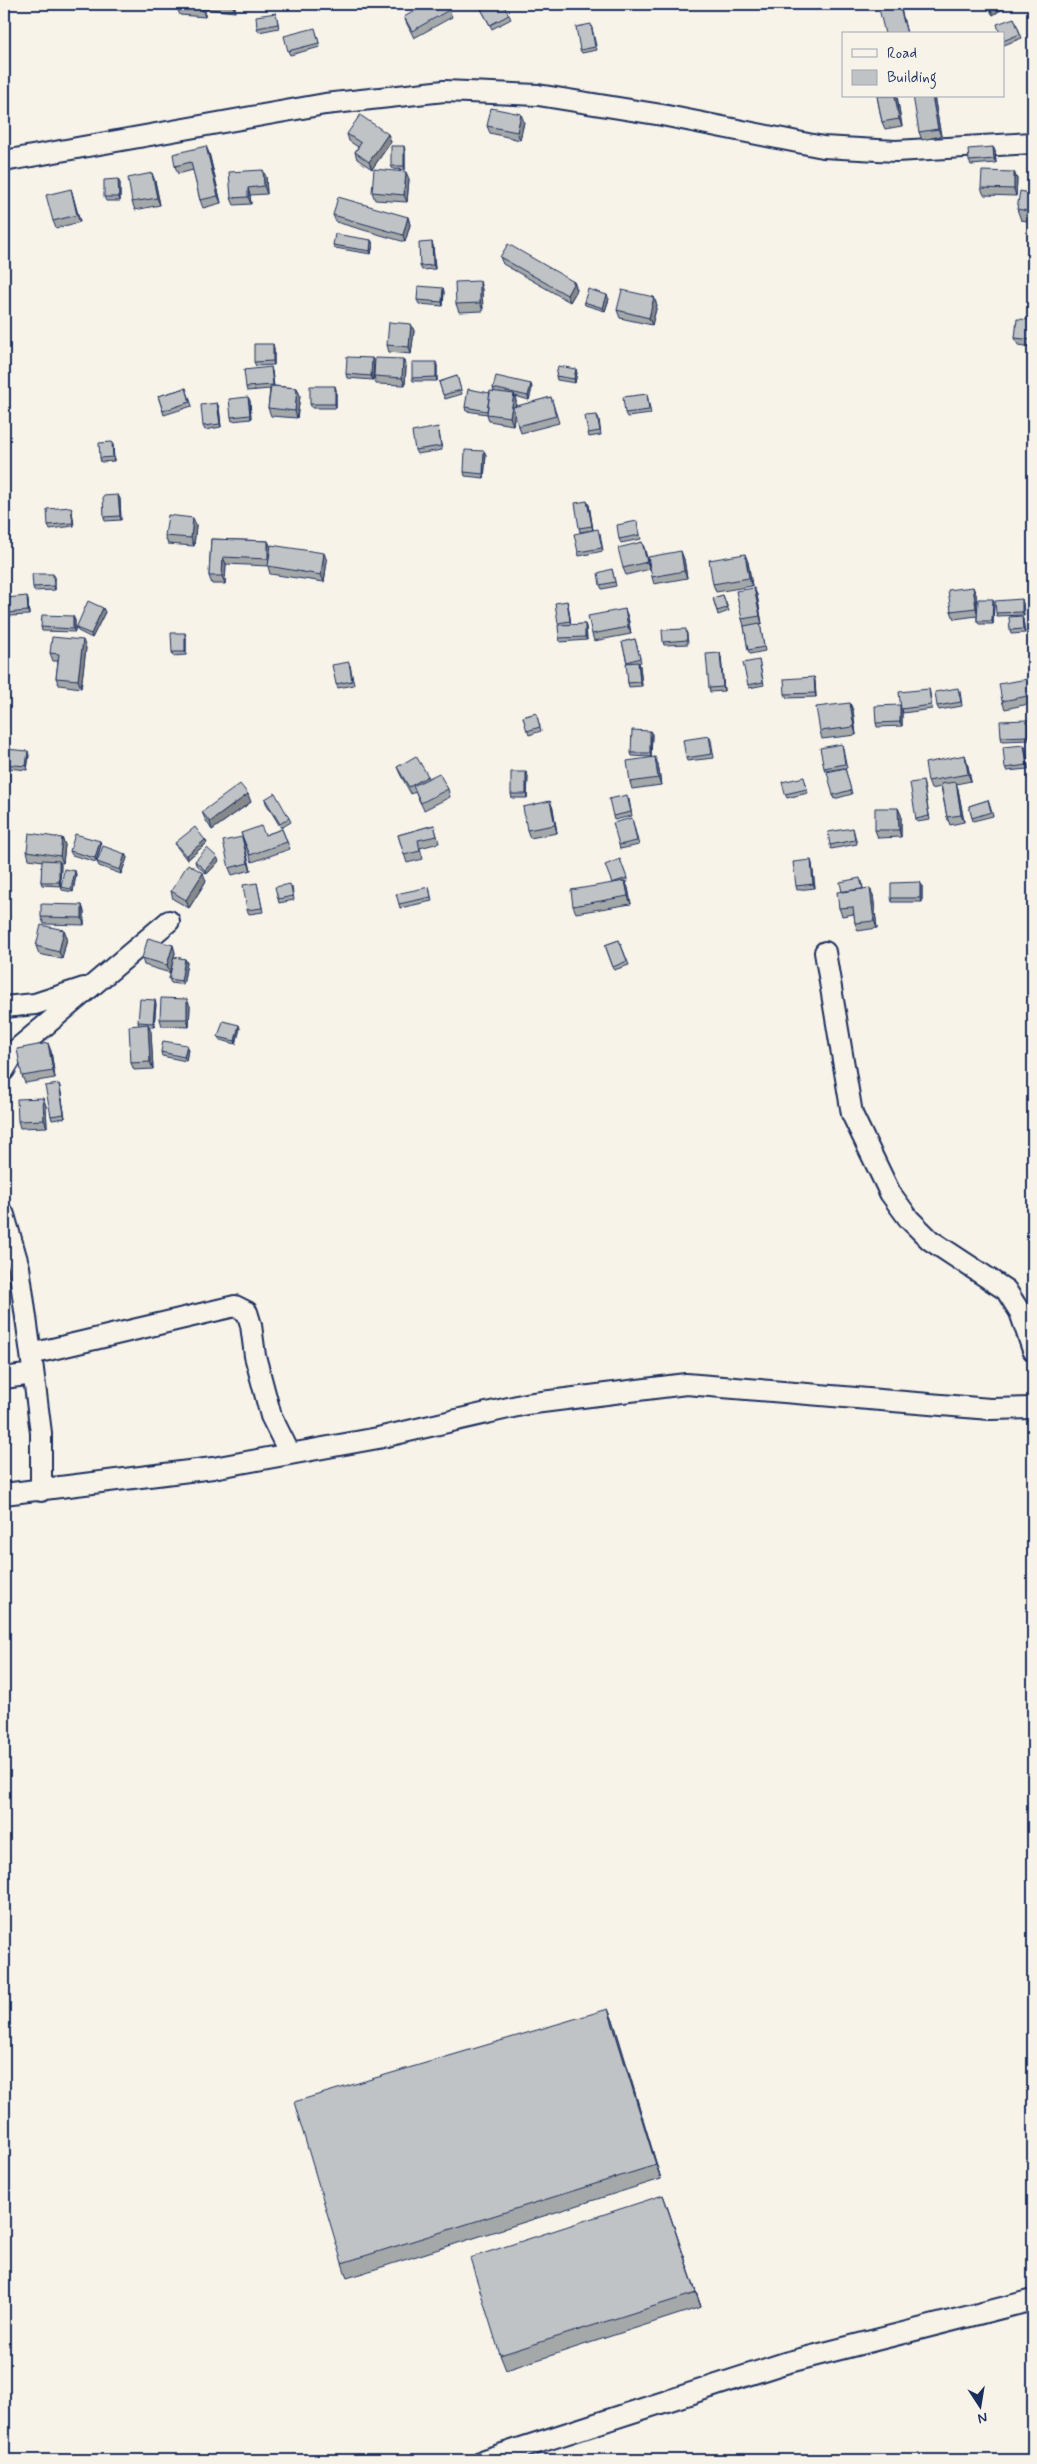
<svg xmlns="http://www.w3.org/2000/svg" width="1037" height="2464" viewBox="0 0 1037 2464" font-family="Mynerve,sans-serif">
  <style>
    .lines { fill: none; stroke-linecap: round; stroke-linejoin: round }
    .minor-casing { stroke: #1b2f5e; stroke-width: 24 }
    .minor { stroke: #f7f3e8; stroke-width: 20 }
    .wall { fill: #a5a8a9; stroke: #1b2f5e }
    .shaded-wall { fill: #86888a; stroke: #1b2f5e }
    .building { fill: #c0c3c5; stroke: #1b2f5e }
  </style>
  <rect width="100%" height="100%" fill="#f7f3e8"/>
  <filter id="ink" filterUnits="userSpaceOnUse"><feTurbulence type="fractalNoise" baseFrequency=".02" numOctaves="2"/><feDisplacementMap in="SourceGraphic" scale="10" xChannelSelector="R" yChannelSelector="G"/><feConvolveMatrix kernelMatrix="1 2 1 2 8 2 1 2 1" color-interpolation-filters="sRGB"/></filter>
  <g filter="url(#ink)">
    <g class="lines">
      <defs>
        <path id="minor" d="M 4,161 L 325,104 L 444,91 L 538,95 L 662,115 L 823,147 L 896,151 L 1033,143
          M 825,952 L 852,1114 L 890,1193 L 909,1219 L 930,1240 L 1006,1290 L 1020,1312 L 1033,1350
          M 4,1007 L 35,1004 L 84,988
          M 4,1070 L 16,1050 L 169,921
          M 4,1215 L 19,1267 L 31,1354 L 41,1433 L 41,1491
          M 31,1354 L 235,1306 L 247,1312 L 251,1325 L 255,1356 L 271,1416 L 290,1454
          M 4,1378 L 33,1374
          M 4,1494 L 213,1468 L 378,1438 L 526,1404 L 686,1384 L 990,1409 L 1033,1408
          M 484,2460 L 785,2363 L 1033,2300"/>
      </defs>
      <use href="#minor" class="minor-casing"/>
      <use href="#minor" class="minor"/>
    </g>
    <path class="wall" d="M 177,4 L 235,4 L 235,12 L 206,9 L 205,6 L 205,17 L 180,15 L 177,8 Z
      M 985,4 L 1010,4 L 993,15 Z
      M 481,9 L 509,15 L 511,19 L 492,29 Z
      M 449,10 L 452,17 L 414,38 L 407,24 L 404,17 Z
      M 276,13 L 279,28 L 259,32 L 257,28 Z
      M 1014,18 L 1022,38 L 1004,45 L 1003,42 L 1003,34 Z
      M 592,28 L 597,50 L 582,53 L 580,50 Z
      M 316,32 L 320,47 L 290,55 L 288,51 Z
      M 877,96 L 897,96 L 902,126 L 885,129 L 882,122 Z
      M 934,96 L 941,136 L 922,140 L 919,132 Z
      M 524,122 L 520,140 L 490,133 L 487,126 Z
      M 347,134 L 388,134 L 391,142 L 372,169 L 357,159 L 355,152 L 358,147 L 349,141 Z
      M 993,147 L 995,151 L 996,163 L 971,165 L 969,161 Z
      M 405,150 L 405,170 L 393,169 L 391,166 Z
      M 209,153 L 221,203 L 203,208 L 200,200 L 193,170 L 178,174 L 175,166 Z
      M 1014,172 L 1017,179 L 1016,196 L 984,195 L 981,188 Z
      M 266,177 L 267,194 L 250,195 L 251,204 L 234,205 L 231,198 Z
      M 409,179 L 407,202 L 375,200 L 372,192 Z
      M 155,181 L 160,205 L 135,210 L 132,202 Z
      M 120,183 L 120,201 L 106,201 L 104,197 Z
      M 71,189 L 80,222 L 56,228 L 53,221 Z
      M 1033,194 L 1033,222 L 1021,220 L 1017,209 Z
      M 333,215 L 408,217 L 410,225 L 405,242 L 336,222 Z
      M 371,240 L 373,244 L 371,254 L 335,248 L 333,245 Z
      M 432,242 L 433,246 L 435,269 L 422,270 L 420,266 Z
      M 500,257 L 574,282 L 577,290 L 570,302 L 503,264 Z
      M 443,288 L 444,292 L 443,306 L 419,304 L 417,300 Z
      M 482,289 L 483,311 L 459,312 L 456,304 Z
      M 609,299 L 605,311 L 585,305 L 584,302 Z
      M 657,305 L 652,325 L 620,318 L 617,310 Z
      M 1033,320 L 1033,347 L 1018,345 L 1015,338 Z
      M 411,324 L 414,331 L 411,354 L 389,352 L 387,345 Z
      M 274,348 L 274,365 L 256,366 L 254,362 Z
      M 372,358 L 374,361 L 373,380 L 347,378 L 346,374 Z
      M 403,359 L 406,366 L 405,385 L 376,384 L 374,376 Z
      M 436,362 L 437,366 L 437,381 L 413,381 L 412,378 Z
      M 272,371 L 274,386 L 297,388 L 300,396 L 297,418 L 271,416 L 268,408 L 270,389 L 247,391 L 246,387 Z
      M 577,373 L 575,383 L 557,380 L 556,376 Z
      M 457,376 L 462,394 L 445,399 L 439,382 Z
      M 531,384 L 532,388 L 529,400 L 515,396 L 516,401 L 516,407 L 551,397 L 559,423 L 521,433 L 515,412 L 513,425 L 489,421 L 487,414 L 466,411 L 465,407 L 490,393 L 494,391 L 493,388 Z
      M 335,386 L 336,390 L 336,408 L 312,408 L 310,404 Z
      M 186,388 L 192,406 L 164,415 L 158,396 Z
      M 647,394 L 651,414 L 627,417 L 625,413 Z
      M 248,397 L 250,401 L 251,419 L 232,421 L 231,417 Z
      M 219,407 L 221,427 L 205,430 L 203,426 Z
      M 597,415 L 599,419 L 601,435 L 589,437 L 588,433 Z
      M 439,431 L 442,450 L 417,454 L 415,450 Z
      M 113,445 L 114,461 L 101,462 L 100,458 Z
      M 484,451 L 486,455 L 484,478 L 465,476 L 464,472 Z
      M 118,495 L 120,499 L 121,520 L 105,521 L 104,517 Z
      M 589,505 L 593,530 L 580,532 L 579,528 Z
      M 71,507 L 72,511 L 74,526 L 50,529 L 48,525 Z
      M 193,518 L 196,525 L 194,546 L 168,544 L 165,536 Z
      M 638,525 L 641,539 L 621,543 L 619,539 Z
      M 600,533 L 603,551 L 579,556 L 578,552 Z
      M 211,539 L 268,541 L 271,548 L 327,561 L 324,582 L 270,574 L 268,566 L 226,564 L 225,584 L 212,584 L 209,576 Z
      M 642,542 L 650,569 L 626,575 L 623,568 Z
      M 684,559 L 687,578 L 654,584 L 652,577 Z
      M 748,562 L 752,586 L 716,592 L 713,584 Z
      M 612,569 L 616,586 L 602,589 L 600,585 Z
      M 55,577 L 55,590 L 34,591 L 33,587 Z
      M 754,588 L 757,595 L 762,624 L 760,624 L 765,651 L 750,654 L 748,650 L 744,626 L 742,619 Z
      M 1033,591 L 1033,619 L 1032,619 L 1030,612 Z
      M 976,594 L 977,608 L 994,603 L 993,624 L 979,624 L 977,621 L 977,616 L 954,619 L 951,611 Z
      M 723,595 L 729,611 L 718,615 L 713,598 Z
      M 28,600 L 29,615 L 9,616 L 7,613 Z
      M 1023,603 L 1024,615 L 997,616 L 996,613 Z
      M 568,604 L 571,625 L 585,624 L 586,627 L 587,640 L 560,642 L 559,638 L 559,625 L 558,623 Z
      M 105,612 L 92,638 L 78,631 L 76,628 Z
      M 628,617 L 631,634 L 594,641 L 592,634 Z
      M 1023,619 L 1025,633 L 1011,634 L 1010,630 Z
      M 75,620 L 75,632 L 42,631 L 41,627 Z
      M 687,633 L 688,644 L 664,645 L 663,642 Z
      M 186,637 L 186,655 L 173,656 L 172,652 Z
      M 635,639 L 641,662 L 639,663 L 640,666 L 642,686 L 629,687 L 628,683 L 627,663 L 622,642 Z
      M 86,648 L 81,688 L 59,685 L 56,678 L 58,661 L 53,661 L 50,653 Z
      M 721,657 L 724,691 L 710,692 L 709,688 Z
      M 759,660 L 764,685 L 749,688 L 748,685 Z
      M 350,665 L 354,685 L 338,688 L 336,684 Z
      M 814,677 L 815,681 L 816,697 L 787,698 L 785,694 Z
      M 1033,678 L 1033,703 L 1005,709 L 1002,701 Z
      M 929,689 L 930,693 L 932,709 L 903,713 L 902,710 L 902,726 L 877,727 L 876,723 L 901,708 Z
      M 960,691 L 962,706 L 939,710 L 937,706 Z
      M 853,710 L 856,735 L 822,739 L 820,731 Z
      M 536,713 L 541,731 L 529,735 L 523,717 Z
      M 1028,720 L 1029,723 L 1030,740 L 1002,741 L 1001,737 Z
      M 652,734 L 651,757 L 632,756 L 631,753 Z
      M 709,736 L 711,740 L 714,758 L 687,761 L 686,758 Z
      M 842,744 L 847,768 L 845,768 L 852,794 L 834,799 L 833,795 L 844,768 L 825,771 L 824,768 Z
      M 1026,748 L 1028,769 L 1007,771 L 1005,768 Z
      M 29,755 L 27,770 L 8,768 L 9,773 L 8,801 L 4,801 L 4,763 Z
      M 965,755 L 967,762 L 971,781 L 956,784 L 958,789 L 964,822 L 950,825 L 947,817 L 941,787 L 931,789 L 928,781 Z
      M 658,764 L 661,785 L 632,789 L 630,782 Z
      M 397,767 L 428,776 L 428,779 L 448,789 L 450,797 L 424,810 L 415,792 L 411,794 L 400,774 Z
      M 528,776 L 527,798 L 512,798 L 511,794 Z
      M 805,781 L 808,793 L 787,798 L 785,794 Z
      M 923,781 L 924,785 L 930,820 L 917,822 L 916,819 Z
      M 265,799 L 289,818 L 291,822 L 281,828 L 266,803 Z
      M 629,799 L 632,816 L 614,820 L 613,816 Z
      M 988,800 L 993,816 L 973,821 L 969,806 Z
      M 550,801 L 553,809 L 557,833 L 530,838 L 527,830 Z
      M 251,802 L 212,830 L 205,819 L 202,812 Z
      M 898,808 L 901,815 L 901,837 L 878,838 L 875,830 Z
      M 633,822 L 639,845 L 620,849 L 619,845 Z
      M 434,825 L 439,843 L 420,848 L 423,859 L 407,863 L 398,835 Z
      M 853,828 L 857,844 L 831,849 L 830,845 Z
      M 282,829 L 290,849 L 252,862 L 241,833 L 265,835 Z
      M 62,838 L 65,845 L 63,863 L 60,863 L 61,865 L 60,886 L 42,885 L 41,882 L 43,861 L 29,859 L 27,851 Z
      M 205,840 L 207,843 L 187,860 L 177,847 L 175,843 Z
      M 100,841 L 101,845 L 96,862 L 72,855 L 70,851 Z
      M 244,844 L 251,870 L 232,875 L 229,868 Z
      M 125,854 L 127,858 L 121,874 L 99,866 L 97,862 Z
      M 620,859 L 628,882 L 626,883 L 628,888 L 631,904 L 576,913 L 573,906 L 612,883 Z
      M 811,860 L 812,864 L 815,888 L 797,890 L 796,886 Z
      M 195,861 L 219,861 L 207,874 L 196,865 Z
      M 76,874 L 73,892 L 62,890 L 61,887 Z
      M 206,881 L 189,908 L 173,899 L 171,891 Z
      M 862,881 L 863,889 L 873,895 L 877,928 L 858,931 L 855,923 L 854,914 L 842,916 L 839,908 L 842,892 Z
      M 920,882 L 922,886 L 922,902 L 892,902 L 891,898 Z
      M 257,883 L 263,912 L 249,914 L 247,910 Z
      M 292,887 L 294,900 L 279,903 L 278,899 Z
      M 429,887 L 432,901 L 400,908 L 399,904 Z
      M 82,905 L 84,912 L 84,925 L 44,924 L 41,917 Z
      M 64,930 L 67,938 L 62,959 L 39,954 L 36,946 Z
      M 619,940 L 629,965 L 614,970 L 605,945 Z
      M 173,945 L 175,953 L 174,957 L 185,959 L 187,963 L 183,985 L 171,983 L 169,979 L 173,962 L 170,973 L 144,965 L 142,958 Z
      M 156,1004 L 154,1027 L 149,1027 L 151,1032 L 153,1069 L 134,1070 L 131,1063 L 139,1025 L 138,1022 Z
      M 190,1006 L 189,1027 L 162,1026 L 160,1019 Z
      M 240,1028 L 236,1044 L 220,1040 L 218,1037 Z
      M 188,1049 L 186,1061 L 162,1056 L 161,1052 Z
      M 51,1051 L 55,1078 L 25,1083 L 22,1076 Z
      M 59,1084 L 60,1087 L 65,1118 L 52,1120 L 51,1116 Z
      M 43,1098 L 46,1106 L 47,1127 L 20,1128 L 18,1121 Z
      M 608,2009 L 614,2023 L 661,2179 L 347,2278 L 342,2263 Z
      M 663,2195 L 701,2307 L 506,2370 L 500,2355 Z"/>
    <path class="shaded-wall" d="M 202,4 L 204,4 L 205,6 L 205,17 L 202,9 Z
      M 232,4 L 235,4 L 235,12 Z
      M 899,4 L 900,4 L 907,34 Z
      M 997,4 L 1010,4 L 993,15 L 990,8 Z
      M 895,96 L 897,96 L 902,126 L 899,119 Z
      M 932,96 L 934,96 L 941,136 L 938,129 Z
      M 521,114 L 524,122 L 520,140 L 517,132 Z
      M 388,134 L 391,142 L 372,169 L 369,162 Z
      M 206,146 L 209,153 L 221,203 L 218,196 Z
      M 404,146 L 405,150 L 405,170 L 404,166 Z
      M 993,147 L 995,151 L 996,163 L 994,159 Z
      M 263,170 L 266,177 L 267,194 L 264,186 Z
      M 406,172 L 409,179 L 407,202 L 404,195 Z
      M 1014,172 L 1017,179 L 1016,196 L 1014,189 Z
      M 152,173 L 155,181 L 160,205 L 157,198 Z
      M 118,179 L 120,183 L 120,201 L 119,197 Z
      M 248,188 L 250,195 L 251,204 L 248,197 Z
      M 71,189 L 73,196 L 80,222 L 77,215 Z
      M 408,217 L 410,225 L 405,242 L 403,235 Z
      M 371,240 L 373,244 L 371,254 L 370,251 Z
      M 432,242 L 433,246 L 435,269 L 433,265 Z
      M 480,281 L 482,289 L 483,311 L 480,303 Z
      M 574,282 L 577,290 L 570,302 L 567,295 Z
      M 443,288 L 444,292 L 443,306 L 442,302 Z
      M 607,295 L 609,299 L 605,311 L 603,308 Z
      M 654,297 L 657,305 L 652,325 L 649,318 Z
      M 411,324 L 414,331 L 411,354 L 409,347 Z
      M 273,344 L 274,348 L 274,365 L 273,361 Z
      M 372,358 L 374,361 L 373,380 L 371,376 Z
      M 403,359 L 406,366 L 405,385 L 402,378 Z
      M 436,362 L 437,366 L 437,381 L 436,377 Z
      M 271,367 L 272,371 L 274,389 L 273,385 Z
      M 576,369 L 577,373 L 575,383 L 574,379 Z
      M 531,384 L 532,388 L 529,400 L 528,396 Z
      M 335,386 L 336,390 L 336,408 L 335,404 Z
      M 297,388 L 300,396 L 297,418 L 295,411 Z
      M 514,394 L 516,401 L 513,425 L 510,417 Z
      M 248,397 L 250,401 L 251,419 L 250,415 Z
      M 217,403 L 219,407 L 221,427 L 220,424 Z
      M 112,442 L 113,445 L 114,461 L 113,457 Z
      M 484,451 L 486,455 L 484,478 L 483,474 Z
      M 118,495 L 120,499 L 121,520 L 120,516 Z
      M 587,501 L 589,505 L 593,530 L 592,526 Z
      M 71,507 L 72,511 L 74,526 L 73,523 Z
      M 193,518 L 196,525 L 194,546 L 191,538 Z
      M 268,541 L 271,548 L 270,566 L 268,559 Z
      M 642,542 L 645,550 L 650,569 L 647,562 Z
      M 681,551 L 684,559 L 687,578 L 684,571 Z
      M 324,553 L 327,561 L 324,582 L 321,575 Z
      M 745,554 L 748,562 L 752,586 L 749,578 Z
      M 223,557 L 226,564 L 225,584 L 222,576 Z
      M 53,574 L 55,577 L 55,590 L 54,586 Z
      M 973,587 L 976,594 L 978,616 L 976,608 Z
      M 754,588 L 757,595 L 762,624 L 760,616 Z
      M 27,596 L 28,600 L 29,615 L 28,611 Z
      M 993,599 L 994,603 L 993,624 L 992,621 Z
      M 1022,599 L 1023,603 L 1024,615 L 1022,612 Z
      M 567,601 L 568,604 L 571,625 L 570,621 Z
      M 103,608 L 105,612 L 92,638 L 91,634 Z
      M 625,609 L 628,617 L 631,634 L 628,627 Z
      M 73,616 L 75,620 L 75,632 L 73,629 Z
      M 1022,616 L 1023,619 L 1025,633 L 1023,629 Z
      M 585,624 L 586,627 L 587,640 L 585,637 Z
      M 185,633 L 186,637 L 186,655 L 185,652 Z
      M 83,640 L 86,648 L 81,688 L 78,680 Z
      M 720,653 L 721,657 L 724,691 L 723,687 Z
      M 638,662 L 640,666 L 642,686 L 640,682 Z
      M 814,677 L 815,681 L 816,697 L 815,693 Z
      M 850,703 L 853,710 L 856,735 L 854,727 Z
      M 900,705 L 902,709 L 902,726 L 900,722 Z
      M 1028,720 L 1029,723 L 1030,740 L 1028,736 Z
      M 650,731 L 652,734 L 651,757 L 650,753 Z
      M 1024,745 L 1026,748 L 1028,769 L 1027,765 Z
      M 28,751 L 29,755 L 27,770 L 26,766 Z
      M 965,755 L 967,762 L 971,781 L 968,774 Z
      M 655,757 L 658,764 L 661,785 L 658,778 Z
      M 7,766 L 9,773 L 8,801 L 5,794 Z
      M 526,772 L 528,776 L 527,798 L 526,794 Z
      M 956,782 L 958,789 L 964,822 L 961,815 Z
      M 248,794 L 251,802 L 212,830 L 210,822 Z
      M 550,801 L 553,809 L 557,833 L 555,825 Z
      M 898,808 L 901,815 L 901,837 L 899,830 Z
      M 4,819 L 5,855 L 4,850 Z
      M 242,837 L 244,844 L 251,870 L 248,863 Z
      M 62,838 L 65,845 L 63,863 L 60,856 Z
      M 205,840 L 207,843 L 187,860 L 186,856 Z
      M 100,841 L 101,845 L 96,862 L 95,858 Z
      M 125,854 L 127,858 L 121,874 L 120,870 Z
      M 217,857 L 219,861 L 207,874 L 205,870 Z
      M 811,860 L 812,864 L 815,888 L 813,884 Z
      M 59,861 L 61,865 L 60,886 L 59,882 Z
      M 75,871 L 76,874 L 73,892 L 71,889 Z
      M 203,873 L 206,881 L 189,908 L 186,900 Z
      M 625,881 L 628,888 L 631,904 L 628,896 Z
      M 920,882 L 922,886 L 922,902 L 920,898 Z
      M 870,888 L 873,895 L 877,928 L 874,921 Z
      M 82,905 L 84,912 L 84,925 L 82,918 Z
      M 64,930 L 67,938 L 62,959 L 59,952 Z
      M 173,945 L 175,953 L 170,973 L 167,965 Z
      M 185,959 L 187,963 L 183,985 L 181,981 Z
      M 187,999 L 190,1006 L 189,1027 L 187,1019 Z
      M 155,1000 L 156,1004 L 154,1027 L 153,1023 Z
      M 148,1024 L 151,1032 L 153,1069 L 150,1062 Z
      M 239,1025 L 240,1028 L 236,1044 L 235,1041 Z
      M 48,1043 L 51,1051 L 55,1078 L 53,1071 Z
      M 187,1045 L 188,1049 L 186,1061 L 184,1057 Z
      M 59,1084 L 60,1087 L 65,1118 L 64,1114 Z
      M 43,1098 L 46,1106 L 47,1127 L 44,1120 Z
      M 608,2009 L 614,2023 L 661,2179 L 656,2165 Z
      M 663,2195 L 668,2209 L 701,2307 L 696,2293 Z"/>
    <path class="building" d="M 177,4 L 202,4 L 202,9 L 177,8 Z
      M 427,4 L 445,4 L 449,10 L 412,31 L 404,17 Z
      M 490,4 L 503,4 L 509,15 L 490,25 L 481,9 Z
      M 878,4 L 899,4 L 907,34 L 885,34 Z
      M 988,4 L 997,4 L 990,8 Z
      M 276,13 L 278,24 L 257,28 L 256,16 Z
      M 1014,18 L 1020,34 L 1003,41 L 1003,34 L 1000,34 L 997,24 Z
      M 591,24 L 595,47 L 580,50 L 576,27 Z
      M 315,28 L 319,43 L 288,51 L 284,36 Z
      M 877,96 L 895,96 L 899,119 L 882,122 Z
      M 913,96 L 932,96 L 938,129 L 919,132 Z
      M 491,108 L 521,114 L 517,132 L 487,126 Z
      M 360,115 L 388,134 L 369,162 L 355,152 L 361,143 L 347,134 Z
      M 206,146 L 218,196 L 200,200 L 191,162 L 175,166 L 173,154 Z
      M 391,146 L 404,146 L 404,166 L 391,166 Z
      M 993,147 L 994,159 L 969,161 L 968,149 Z
      M 374,169 L 406,172 L 404,195 L 372,192 Z
      M 263,170 L 264,186 L 248,188 L 248,197 L 231,198 L 229,172 Z
      M 982,171 L 1014,172 L 1014,189 L 981,188 Z
      M 152,173 L 157,198 L 132,202 L 128,178 Z
      M 118,179 L 119,197 L 104,197 L 104,180 Z
      M 71,189 L 77,215 L 53,221 L 46,195 Z
      M 1020,191 L 1033,194 L 1033,212 L 1017,209 Z
      M 338,197 L 408,217 L 403,235 L 333,215 Z
      M 335,234 L 371,240 L 370,251 L 333,245 Z
      M 432,242 L 433,265 L 420,266 L 419,243 Z
      M 508,244 L 574,282 L 567,295 L 500,257 Z
      M 480,281 L 480,303 L 456,304 L 455,282 Z
      M 418,286 L 443,288 L 442,302 L 417,300 Z
      M 1030,288 L 1033,288 L 1033,297 L 1030,297 Z
      M 588,289 L 607,295 L 603,308 L 584,302 Z
      M 622,290 L 654,297 L 649,318 L 617,310 Z
      M 1017,319 L 1033,320 L 1033,340 L 1015,338 Z
      M 389,322 L 411,324 L 409,347 L 387,345 Z
      M 254,344 L 273,344 L 273,361 L 254,362 Z
      M 347,357 L 372,358 L 371,376 L 346,374 Z
      M 375,358 L 403,359 L 402,378 L 374,376 Z
      M 412,362 L 436,362 L 436,377 L 412,378 Z
      M 558,366 L 576,369 L 574,379 L 556,376 Z
      M 271,367 L 273,385 L 246,387 L 244,370 Z
      M 457,376 L 461,390 L 443,395 L 439,382 Z
      M 496,376 L 531,384 L 528,396 L 493,388 Z
      M 271,386 L 297,388 L 295,411 L 268,408 Z
      M 310,386 L 335,386 L 335,404 L 310,404 Z
      M 186,388 L 190,402 L 163,411 L 158,396 Z
      M 468,389 L 490,393 L 487,411 L 465,407 Z
      M 490,391 L 514,394 L 510,417 L 487,414 Z
      M 647,394 L 649,410 L 625,413 L 623,397 Z
      M 248,397 L 250,415 L 231,417 L 229,399 Z
      M 551,397 L 556,416 L 518,426 L 513,407 Z
      M 217,403 L 220,424 L 203,426 L 201,405 Z
      M 597,415 L 600,431 L 588,433 L 585,416 Z
      M 438,427 L 441,446 L 415,450 L 412,432 Z
      M 112,442 L 113,457 L 100,458 L 99,443 Z
      M 465,450 L 484,451 L 483,474 L 464,472 Z
      M 118,495 L 120,516 L 104,517 L 103,496 Z
      M 587,501 L 592,526 L 579,528 L 575,503 Z
      M 71,507 L 73,523 L 48,525 L 47,509 Z
      M 168,515 L 193,518 L 191,538 L 165,536 Z
      M 637,521 L 639,535 L 619,539 L 617,525 Z
      M 598,529 L 602,548 L 578,552 L 574,534 Z
      M 211,539 L 268,541 L 268,559 L 223,557 L 222,576 L 209,576 Z
      M 642,542 L 647,562 L 623,568 L 618,548 Z
      M 271,545 L 324,553 L 321,575 L 268,566 Z
      M 681,551 L 684,571 L 652,577 L 648,557 Z
      M 745,554 L 749,578 L 713,584 L 709,560 Z
      M 612,569 L 615,582 L 600,585 L 598,573 Z
      M 32,574 L 53,574 L 54,586 L 33,587 Z
      M 973,587 L 976,608 L 951,611 L 948,590 Z
      M 754,588 L 760,616 L 742,619 L 736,591 Z
      M 1033,591 L 1033,611 L 1030,612 L 1026,593 Z
      M 723,595 L 727,608 L 717,611 L 713,598 Z
      M 27,596 L 28,611 L 7,613 L 6,598 Z
      M 978,599 L 993,599 L 992,621 L 977,621 Z
      M 1022,599 L 1022,612 L 996,613 L 995,601 Z
      M 88,601 L 103,608 L 91,634 L 76,628 Z
      M 567,601 L 570,621 L 558,623 L 555,603 Z
      M 625,609 L 628,627 L 592,634 L 588,616 Z
      M 42,615 L 73,616 L 73,629 L 41,627 Z
      M 1022,616 L 1023,629 L 1010,630 L 1009,617 Z
      M 760,623 L 764,647 L 748,650 L 744,626 Z
      M 585,624 L 585,637 L 559,638 L 558,625 Z
      M 686,629 L 687,640 L 663,642 L 662,630 Z
      M 171,633 L 185,633 L 185,652 L 172,652 Z
      M 52,637 L 83,640 L 78,680 L 56,678 L 59,654 L 50,653 Z
      M 635,639 L 640,658 L 627,662 L 622,642 Z
      M 720,653 L 723,687 L 709,688 L 706,654 Z
      M 759,660 L 763,682 L 748,685 L 743,663 Z
      M 349,662 L 352,681 L 336,684 L 332,665 Z
      M 638,662 L 640,682 L 628,683 L 626,663 Z
      M 814,677 L 815,693 L 785,694 L 784,679 Z
      M 1033,678 L 1033,695 L 1002,701 L 999,684 Z
      M 958,688 L 961,702 L 937,706 L 935,692 Z
      M 929,689 L 931,705 L 901,709 L 899,692 Z
      M 850,703 L 854,727 L 820,731 L 816,707 Z
      M 900,705 L 900,722 L 876,723 L 875,706 Z
      M 536,713 L 540,727 L 527,731 L 523,717 Z
      M 1028,720 L 1028,736 L 1001,737 L 1000,721 Z
      M 632,730 L 650,731 L 650,753 L 631,753 Z
      M 709,736 L 712,754 L 686,758 L 683,740 Z
      M 842,744 L 845,764 L 824,768 L 820,748 Z
      M 1024,745 L 1027,765 L 1005,768 L 1003,747 Z
      M 5,749 L 28,751 L 26,766 L 4,764 Z
      M 965,755 L 968,774 L 928,781 L 925,763 Z
      M 416,756 L 428,776 L 409,787 L 397,767 Z
      M 655,757 L 658,778 L 630,782 L 627,761 Z
      M 4,766 L 7,766 L 5,794 L 4,794 Z
      M 845,768 L 851,790 L 833,795 L 827,772 Z
      M 511,772 L 526,772 L 526,794 L 511,794 Z
      M 439,773 L 448,789 L 421,803 L 413,786 Z
      M 804,777 L 807,789 L 785,794 L 782,782 Z
      M 923,781 L 929,816 L 916,819 L 910,783 Z
      M 956,782 L 961,815 L 947,817 L 941,784 Z
      M 240,784 L 248,794 L 210,822 L 202,812 Z
      M 275,793 L 289,818 L 280,824 L 265,799 Z
      M 627,795 L 631,812 L 613,816 L 609,799 Z
      M 988,800 L 991,812 L 972,818 L 969,806 Z
      M 550,801 L 555,825 L 527,830 L 523,807 Z
      M 875,808 L 898,808 L 899,830 L 875,830 Z
      M 632,818 L 637,841 L 619,845 L 613,823 Z
      M 434,825 L 437,836 L 418,840 L 420,851 L 404,855 L 398,835 Z
      M 261,826 L 265,835 L 282,829 L 287,842 L 250,855 L 241,833 Z
      M 195,827 L 205,840 L 186,856 L 175,843 Z
      M 853,828 L 855,840 L 830,845 L 828,832 Z
      M 29,833 L 62,838 L 60,856 L 27,851 Z
      M 75,834 L 100,841 L 95,858 L 70,851 Z
      M 242,837 L 248,863 L 229,868 L 223,841 Z
      M 103,846 L 125,854 L 120,870 L 97,862 Z
      M 207,848 L 217,857 L 205,870 L 195,861 Z
      M 620,859 L 627,878 L 612,883 L 605,865 Z
      M 42,860 L 59,861 L 59,882 L 41,882 Z
      M 811,860 L 813,884 L 796,886 L 793,862 Z
      M 188,864 L 203,873 L 186,900 L 171,891 Z
      M 64,869 L 75,871 L 71,889 L 61,887 Z
      M 860,878 L 863,889 L 842,892 L 840,882 Z
      M 625,881 L 628,896 L 573,906 L 571,890 Z
      M 920,882 L 920,898 L 891,898 L 891,883 Z
      M 257,883 L 262,908 L 247,910 L 243,885 Z
      M 290,884 L 293,896 L 278,899 L 275,887 Z
      M 429,887 L 431,897 L 399,904 L 396,894 Z
      M 870,888 L 874,921 L 855,923 L 853,907 L 839,908 L 837,892 Z
      M 41,904 L 82,905 L 82,918 L 41,917 Z
      M 41,925 L 64,930 L 59,952 L 36,946 Z
      M 148,938 L 173,945 L 167,965 L 142,958 Z
      M 619,940 L 627,961 L 613,967 L 605,945 Z
      M 174,957 L 185,959 L 181,981 L 169,979 Z
      M 161,998 L 187,999 L 187,1019 L 160,1019 Z
      M 140,999 L 155,1000 L 153,1023 L 138,1022 Z
      M 223,1021 L 239,1025 L 235,1041 L 218,1037 Z
      M 148,1024 L 150,1062 L 131,1063 L 129,1026 Z
      M 163,1041 L 187,1045 L 184,1057 L 161,1052 Z
      M 48,1043 L 53,1071 L 22,1076 L 17,1049 Z
      M 59,1084 L 64,1114 L 51,1116 L 45,1086 Z
      M 43,1098 L 44,1120 L 18,1121 L 17,1099 Z
      M 608,2009 L 656,2165 L 342,2263 L 294,2102 Z
      M 663,2195 L 696,2293 L 500,2355 L 470,2258 Z"/>
  </g>
  <rect width="1037" height="2464" fill="none" stroke="#f7f3e8" stroke-width="20"/>
  <rect x="10" y="10" width="1017" height="2444" fill="none" stroke="#1b2f5e" stroke-width="2" filter="url(#ink)"/>
  <rect x="842" y="32" width="162" height="65" fill="#f7f3e8" stroke="#9fa5b1"/>
  <rect x="852" y="49" width="25" height="8" fill="#f7f3e8" stroke="#9fa5b1"/>
  <text x="887" y="58" font-size="15" fill="#1b2f5e">Road</text>
  <rect x="852" y="70" width="25" height="15" fill="#c0c3c5" stroke="#9fa5b1"/>
  <text x="887" y="82" font-size="15" fill="#1b2f5e">Building</text>
  <g transform="translate(980 2406) rotate(168)" stroke="#f7f3e8" stroke-width="4" paint-order="stroke">
  <path d="M0-4L9 19L0 12L-9 19Z" fill="#1b2f5e"/>
  <text y="-8" font-size="14" font-weight="bold" text-anchor="middle" fill="#1b2f5e">N</text>
  </g>
</svg>
